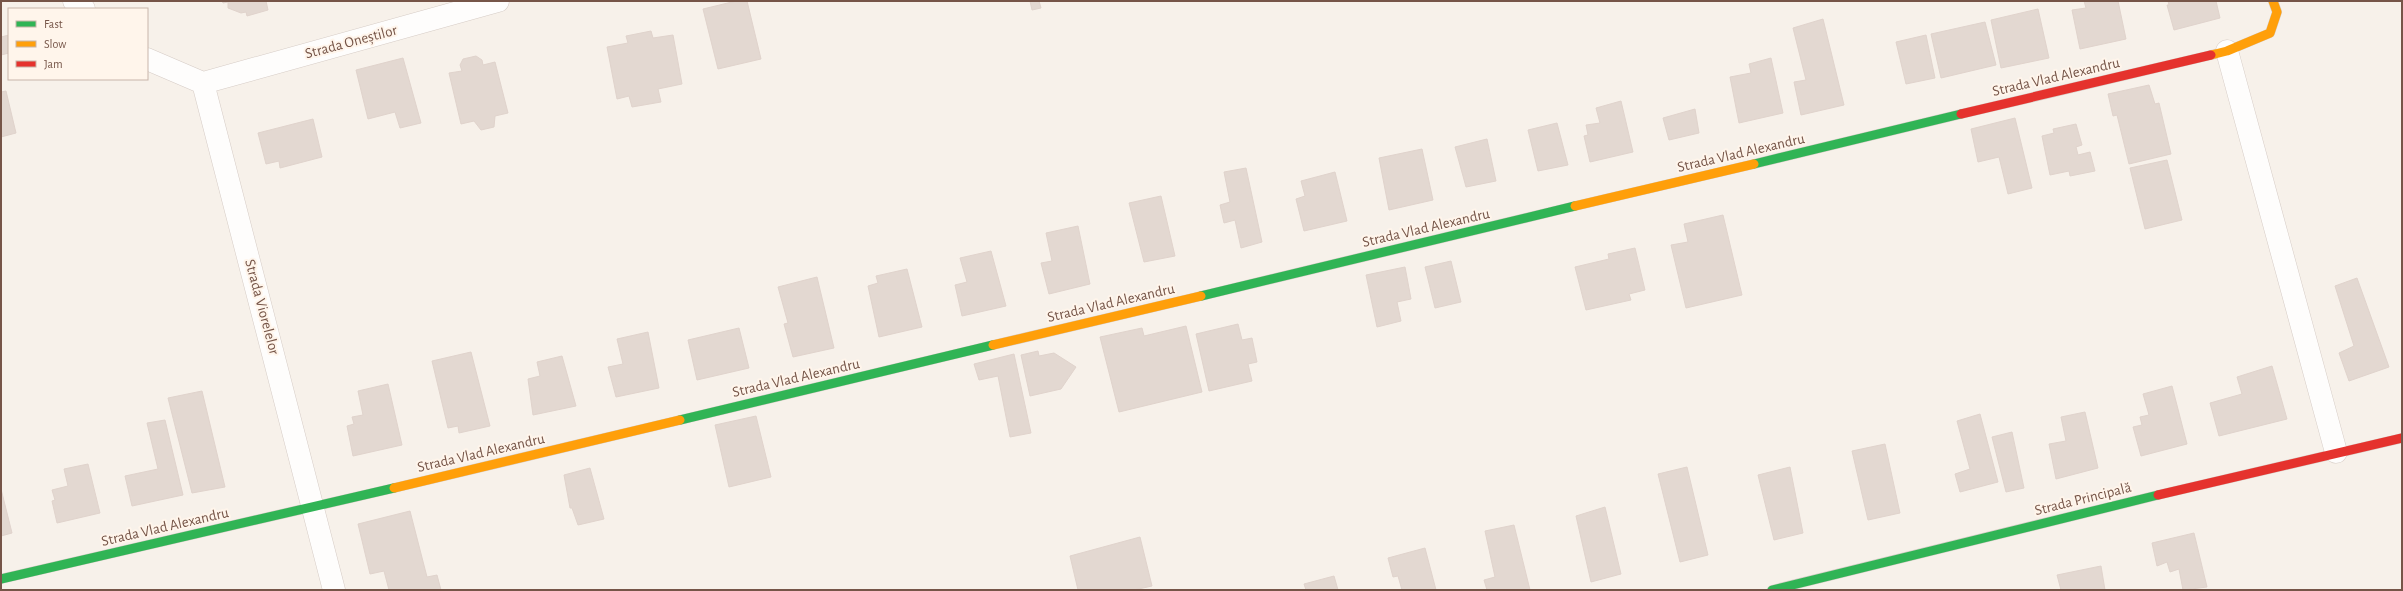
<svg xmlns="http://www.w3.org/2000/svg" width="2403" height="591" viewBox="0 0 2403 591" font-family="'Alegreya Sans',sans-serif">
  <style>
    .building { fill: #e3d8d1; stroke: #e0d3cc }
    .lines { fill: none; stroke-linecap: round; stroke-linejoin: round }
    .street-casing { stroke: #d6ccc6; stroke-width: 23 }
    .fast-casing { stroke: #d6ccc6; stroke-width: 10 }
    .slow-casing { stroke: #d6ccc6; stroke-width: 10 }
    .jam-casing { stroke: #d6ccc6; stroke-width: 10 }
    .street { stroke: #fefdfc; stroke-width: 22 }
    .fast { stroke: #30b455; stroke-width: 9 }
    .slow { stroke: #ff9f0a; stroke-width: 9 }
    .jam { stroke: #e5322d; stroke-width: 9 }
    .labels { text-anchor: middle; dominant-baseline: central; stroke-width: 4; stroke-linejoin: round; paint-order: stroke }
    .street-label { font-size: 15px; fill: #765548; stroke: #fff5eb }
  </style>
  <rect width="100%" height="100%" fill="#f7f1ea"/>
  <path class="building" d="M 222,1 L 266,1 L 268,10 L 247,16 L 246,12 L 241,13 L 228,8 L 228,2 L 223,3 Z
    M 736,1 L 747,1 L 761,59 L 718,69 L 703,9 Z
    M 1030,1 L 1039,1 L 1041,8 L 1032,10 Z
    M 2084,1 L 2118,1 L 2126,39 L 2080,49 L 2072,10 L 2086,8 Z
    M 2168,1 L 2216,1 L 2220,18 L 2174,30 L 2167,5 L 2169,5 Z
    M 2038,9 L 2049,58 L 2001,68 L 1991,20 Z
    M 1823,19 L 1844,105 L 1801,115 L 1794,82 L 1806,80 L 1793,28 Z
    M 1985,22 L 1996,65 L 1941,78 L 1931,34 Z
    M 651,31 L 653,38 L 673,35 L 682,84 L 658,89 L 661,102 L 632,107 L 629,96 L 617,99 L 607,47 L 628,43 L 626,36 Z
    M 9,35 L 9,53 L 1,55 L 1,37 Z
    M 1926,35 L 1935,78 L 1906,84 L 1896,42 Z
    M 476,56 L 482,60 L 483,65 L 495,62 L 508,113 L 495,116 L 494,127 L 481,130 L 474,121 L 461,124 L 449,73 L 462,71 L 460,65 L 463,59 Z
    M 403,58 L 421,123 L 400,128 L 395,112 L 368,119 L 356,70 Z
    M 1771,58 L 1783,113 L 1739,123 L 1730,77 L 1751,73 L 1749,64 Z
    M 2149,85 L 2155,104 L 2159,103 L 2171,154 L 2129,164 L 2117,115 L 2113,116 L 2108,94 Z
    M 6,91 L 16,133 L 1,137 L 1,92 Z
    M 1621,101 L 1633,152 L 1590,162 L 1584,136 L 1588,135 L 1586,125 L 1600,123 L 1596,108 Z
    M 1695,109 L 1699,133 L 1669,140 L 1663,118 Z
    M 2015,118 L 2032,188 L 2008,194 L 1999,157 L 1978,162 L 1971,129 Z
    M 313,119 L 322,157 L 280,168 L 279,161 L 266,164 L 258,133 Z
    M 1557,123 L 1568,165 L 1538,171 L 1528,130 Z
    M 2076,124 L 2082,145 L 2076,147 L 2078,155 L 2090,152 L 2095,171 L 2070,176 L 2069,171 L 2050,175 L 2042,136 L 2054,133 L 2053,129 Z
    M 1487,139 L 1496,181 L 1466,187 L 1455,147 Z
    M 1422,149 L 1433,200 L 1389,210 L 1379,158 Z
    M 2167,160 L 2182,220 L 2145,229 L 2130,168 Z
    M 1246,168 L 1262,242 L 1241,248 L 1235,220 L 1224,223 L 1220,205 L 1230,202 L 1224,172 Z
    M 1335,172 L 1347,221 L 1304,231 L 1296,199 L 1305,196 L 1301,181 Z
    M 1161,196 L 1175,256 L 1144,262 L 1129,203 Z
    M 1723,215 L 1742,295 L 1686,308 L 1671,245 L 1688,242 L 1684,224 Z
    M 1078,226 L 1090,284 L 1049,294 L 1041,263 L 1052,261 L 1046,233 Z
    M 1635,248 L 1645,290 L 1629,294 L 1631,300 L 1586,310 L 1575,267 L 1609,259 L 1608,254 Z
    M 991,251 L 1006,306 L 962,316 L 955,285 L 967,282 L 960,258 Z
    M 1451,261 L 1461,302 L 1435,308 L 1425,267 Z
    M 1405,267 L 1411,299 L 1397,302 L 1401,321 L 1377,327 L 1366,275 Z
    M 907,269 L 922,327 L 879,337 L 868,286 L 878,283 L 876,276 Z
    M 817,277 L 834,348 L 793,357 L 784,324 L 788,323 L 778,287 Z
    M 2357,278 L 2389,367 L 2349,381 L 2339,353 L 2354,346 L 2335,286 Z
    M 1238,324 L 1242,340 L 1252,338 L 1257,362 L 1248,364 L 1252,381 L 1209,391 L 1196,334 Z
    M 1186,326 L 1202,392 L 1119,412 L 1100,337 L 1142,328 L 1144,336 Z
    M 739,328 L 749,368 L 697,380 L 688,340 Z
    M 648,332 L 659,388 L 616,397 L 608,367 L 623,364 L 617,339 Z
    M 1038,351 L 1039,356 L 1054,353 L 1076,367 L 1061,389 L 1030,396 L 1021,355 Z
    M 471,352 L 490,426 L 459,433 L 458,426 L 448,428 L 432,361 Z
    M 1014,354 L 1031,433 L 1010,437 L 998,376 L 979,380 L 974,364 Z
    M 562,356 L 576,406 L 533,415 L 528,379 L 540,376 L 537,362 Z
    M 2272,366 L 2287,419 L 2219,436 L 2210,403 L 2242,394 L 2237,377 Z
    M 388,384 L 402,445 L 353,456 L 347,426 L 354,424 L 352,417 L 363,415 L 358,391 Z
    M 2172,386 L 2187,444 L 2141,456 L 2133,427 L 2142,425 L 2140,417 L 2149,415 L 2143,394 Z
    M 202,391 L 225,487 L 192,493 L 168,398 Z
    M 2085,412 L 2098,468 L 2056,479 L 2049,444 L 2066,441 L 2061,417 Z
    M 1980,414 L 1998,482 L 1960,492 L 1955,474 L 1970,469 L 1957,421 Z
    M 756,416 L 771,477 L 729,487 L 715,425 Z
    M 165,420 L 183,495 L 132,506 L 125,476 L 158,469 L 147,423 Z
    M 2012,432 L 2024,488 L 2006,492 L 1992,437 Z
    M 1885,444 L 1900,513 L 1868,520 L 1852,451 Z
    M 88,464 L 100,513 L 57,523 L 52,501 L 55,500 L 52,490 L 68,486 L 64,469 Z
    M 1687,467 L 1708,555 L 1680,562 L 1658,474 Z
    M 1790,467 L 1803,533 L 1774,540 L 1758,475 Z
    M 590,468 L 604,519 L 578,525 L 572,508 L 570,508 L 564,475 Z
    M 1,489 L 12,533 L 1,536 Z
    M 1605,507 L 1621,574 L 1591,582 L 1576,516 Z
    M 410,511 L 427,577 L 437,575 L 441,590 L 389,590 L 384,571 L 370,574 L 358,524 Z
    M 1514,525 L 1530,590 L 1487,590 L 1484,580 L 1495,577 L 1485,531 Z
    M 2194,533 L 2207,587 L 2183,590 L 2179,569 L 2170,572 L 2167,562 L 2157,566 L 2152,543 Z
    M 1140,537 L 1152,586 L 1134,590 L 1078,590 L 1070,556 Z
    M 1425,548 L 1436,590 L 1402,590 L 1398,576 L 1393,577 L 1388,558 Z
    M 2101,566 L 2105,590 L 2061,590 L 2057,575 Z
    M 1334,576 L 1338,590 L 1306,590 L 1304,584 Z"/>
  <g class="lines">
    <defs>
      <path id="street" d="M 74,1 L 84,9
        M 2227,51 L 2336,452
        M 147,59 L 203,83 L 334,590
        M 203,83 L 498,1"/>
      <path id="fast" d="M 1754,164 L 1961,114
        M 1201,296 L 1575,206
        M 680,420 L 993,345
        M 1,579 L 394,488
        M 1772,590 L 2158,495"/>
      <path id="slow" d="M 2211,55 L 2227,51 L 2270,33 L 2277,12 L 2273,1
        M 1575,206 L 1754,164
        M 993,345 L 1201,296
        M 394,488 L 680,420"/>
      <path id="jam" d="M 1961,114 L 2211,55
        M 2158,495 L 2402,438"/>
    </defs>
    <use href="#street" class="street-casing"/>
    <use href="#fast" class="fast-casing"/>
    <use href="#slow" class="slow-casing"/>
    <use href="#jam" class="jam-casing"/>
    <use href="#street" class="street"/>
    <use href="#fast" class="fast"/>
    <use href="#slow" class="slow"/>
    <use href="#jam" class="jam"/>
  </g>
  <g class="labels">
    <g class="street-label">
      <text transform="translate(351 42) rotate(-15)">Strada Oneștilor</text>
      <text transform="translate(2056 77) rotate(-13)">Strada Vlad Alexandru</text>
      <text transform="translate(1741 153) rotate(-13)">Strada Vlad Alexandru</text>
      <text transform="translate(1426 228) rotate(-13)">Strada Vlad Alexandru</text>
      <text transform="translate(1111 303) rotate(-13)">Strada Vlad Alexandru</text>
      <text transform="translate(262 307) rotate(75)">Strada Viorelelor</text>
      <text transform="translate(796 378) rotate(-13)">Strada Vlad Alexandru</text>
      <text transform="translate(481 453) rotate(-13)">Strada Vlad Alexandru</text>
      <text transform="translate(2083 499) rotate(-14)">Strada Principală</text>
      <text transform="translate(165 527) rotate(-13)">Strada Vlad Alexandru</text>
    </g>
  </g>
  <rect width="2403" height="591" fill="none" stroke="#765548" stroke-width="4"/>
  <rect x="8" y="8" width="140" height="72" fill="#fff5eb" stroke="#c8b5aa"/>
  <rect x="16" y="21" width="20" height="6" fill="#30b455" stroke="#c8b5aa"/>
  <text x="44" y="28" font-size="12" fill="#765548">Fast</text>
  <rect x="16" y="41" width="20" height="6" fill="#ff9f0a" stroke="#c8b5aa"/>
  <text x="44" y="48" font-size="12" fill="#765548">Slow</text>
  <rect x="16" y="61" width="20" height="6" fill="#e5322d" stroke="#c8b5aa"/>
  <text x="44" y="68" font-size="12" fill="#765548">Jam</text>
</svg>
